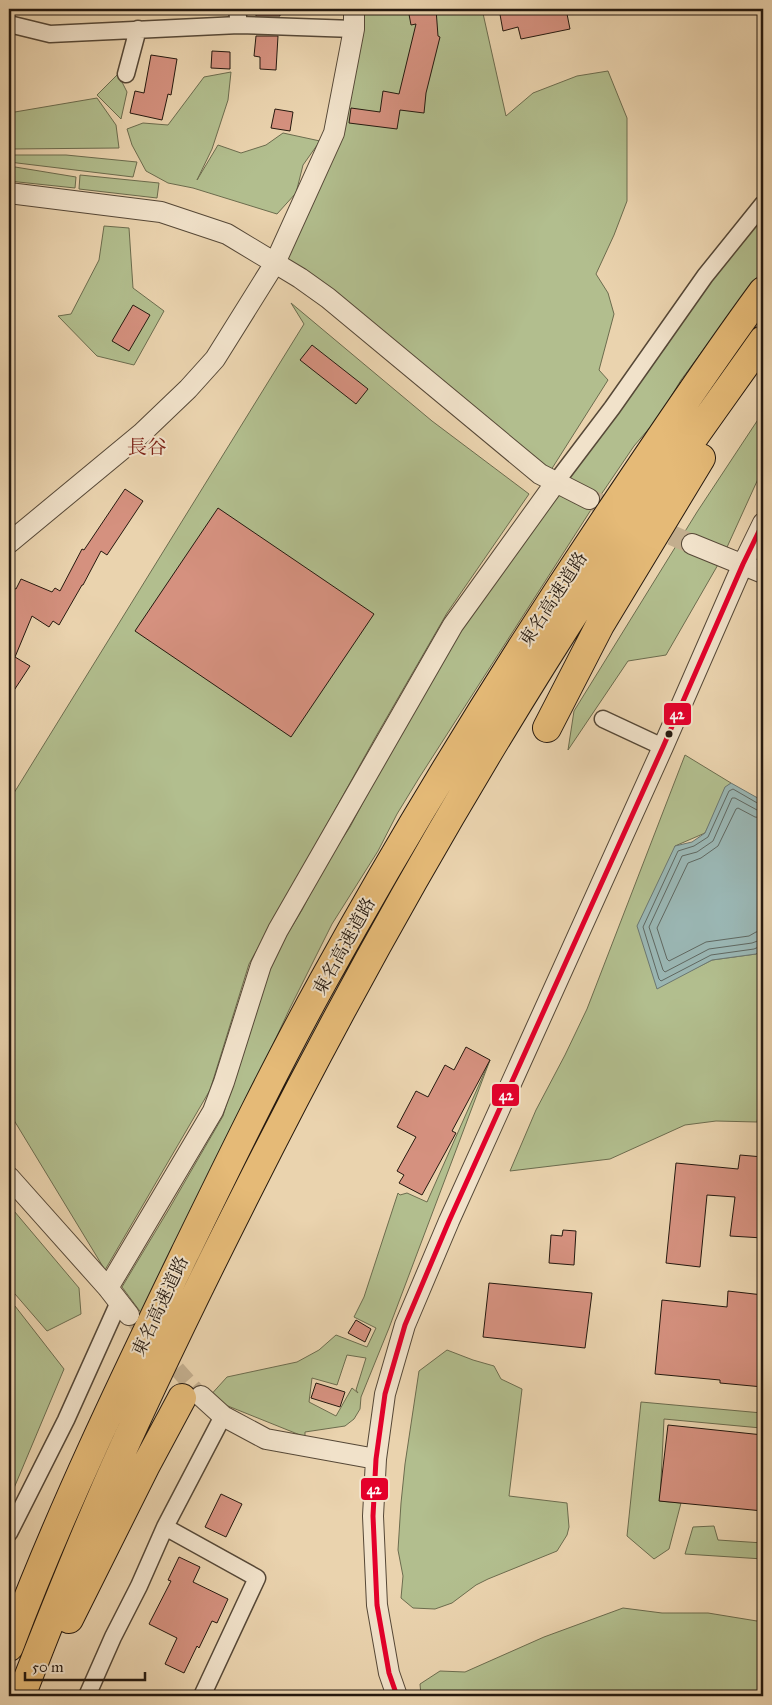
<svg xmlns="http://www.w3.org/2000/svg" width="772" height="1705" viewBox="0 0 772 1705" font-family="'IM FELL Great Primer','Noto Serif JP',serif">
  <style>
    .green { fill: #b2be8e; stroke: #6c6c4e; fill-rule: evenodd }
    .water { fill: #9ab6b3; stroke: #6b7771 }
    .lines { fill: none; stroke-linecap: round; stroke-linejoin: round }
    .shore { stroke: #606861; stroke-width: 1 }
    .building { fill: #d5917f; stroke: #25190f }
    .minor-tunnel { stroke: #c3ae8e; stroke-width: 16; stroke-dasharray: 16 8; stroke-linecap: butt }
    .tertiary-tunnel { stroke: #c3ae8e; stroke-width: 20; stroke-dasharray: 20 10; stroke-linecap: butt }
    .minor-casing { stroke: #564837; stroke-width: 19 }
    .tertiary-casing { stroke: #564837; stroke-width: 22 }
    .motorway-casing { stroke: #25190f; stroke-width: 30 }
    .minor { stroke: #f1e2ca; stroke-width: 16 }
    .tertiary { stroke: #f1e2ca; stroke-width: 20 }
    .motorway { stroke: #e5ba77; stroke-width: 28 }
    .bus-1-casing { stroke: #f1e2ca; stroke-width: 9 }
    .bus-1 { stroke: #e4002b; stroke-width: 5 }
    .bus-dot { fill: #25190f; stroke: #f1e2ca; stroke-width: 2 }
    .labels { text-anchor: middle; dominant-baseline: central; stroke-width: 4; stroke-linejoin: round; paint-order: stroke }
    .street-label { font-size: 18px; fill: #25190f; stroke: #f1e2ca }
    .quarter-label { font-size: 20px; fill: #7a1f14; stroke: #f1e2ca }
    .line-badge { stroke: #f1e2ca; stroke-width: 2 }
    .badge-label { font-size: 14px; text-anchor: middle; font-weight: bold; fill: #fff }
  </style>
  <rect width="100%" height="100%" fill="#ead3ae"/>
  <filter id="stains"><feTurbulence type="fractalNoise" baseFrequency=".004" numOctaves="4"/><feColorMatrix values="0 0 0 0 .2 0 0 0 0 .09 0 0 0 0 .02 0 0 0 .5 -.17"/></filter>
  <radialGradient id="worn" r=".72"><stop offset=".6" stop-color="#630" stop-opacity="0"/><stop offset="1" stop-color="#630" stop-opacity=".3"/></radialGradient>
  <path class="green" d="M 359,9 L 482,9 L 506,116 L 533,93 L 577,76 L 608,71 L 627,118 L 627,201 L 614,235 L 596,274 L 608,293 L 614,314 L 599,370 L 608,380 L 551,470 L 307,275 L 282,260 L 339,136 Z
    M 231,72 L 228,100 L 212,149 L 197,180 L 218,145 L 241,153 L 266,145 L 283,133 L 320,141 L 303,165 L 296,193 L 277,214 L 193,188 L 168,183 L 146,171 L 132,145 L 127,129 L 143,123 L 168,125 L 204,77 Z
    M 118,74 L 127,92 L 121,119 L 97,95 Z
    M 97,98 L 116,125 L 119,148 L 9,149 L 9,113 Z
    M 9,155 L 66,155 L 137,162 L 133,177 L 9,162 Z
    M 9,166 L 76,177 L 75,188 L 9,181 Z
    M 80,175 L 159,183 L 157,198 L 79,189 Z
    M 763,204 L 763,269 L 681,380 L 658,418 L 634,446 L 596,502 L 419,778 L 397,814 L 378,851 L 332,924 L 290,1008 L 145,1318 L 122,1287 L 169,1209 L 223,1116 L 267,968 L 302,910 L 325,865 L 350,827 L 437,663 L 632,388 L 666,347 L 705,283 Z
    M 104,226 L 129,228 L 133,288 L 164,311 L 134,365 L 97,356 L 58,316 L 71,314 L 99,260 Z
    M 291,303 L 432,421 L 529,494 L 447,613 L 375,738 L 249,964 L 210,1090 L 105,1270 L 9,1112 L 9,801 L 304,324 Z
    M 763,412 L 763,468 L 723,556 L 666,655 L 628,661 L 568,750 L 574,711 L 697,512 Z
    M 685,755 L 731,783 L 705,833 L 675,846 L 692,970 L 712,960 L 756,954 L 763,949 L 763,1086 L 757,1122 L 716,1121 L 685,1125 L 610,1159 L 510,1171 L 536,1110 L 565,1055 L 587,1009 Z
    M 490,1060 L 389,1328 L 361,1397 L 360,1409 L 354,1419 L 345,1426 L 305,1432 L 305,1437 L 208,1398 L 227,1377 L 297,1362 L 319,1350 L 336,1335 L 367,1347 L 376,1328 L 354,1317 L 364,1297 L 398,1193 L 400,1195 L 407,1193 L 427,1202 ZM 347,1355 L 366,1358 L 356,1390 L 358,1393 L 352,1388 L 336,1416 L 309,1402 L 312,1378 L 337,1385 Z
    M 9,1205 L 79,1288 L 81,1314 L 47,1331 L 15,1294 L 9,1300 Z
    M 15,1306 L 64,1369 L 9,1500 L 9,1319 Z
    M 447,1350 L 473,1360 L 494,1366 L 501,1379 L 522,1389 L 509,1496 L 567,1503 L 569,1527 L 567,1535 L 557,1551 L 488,1579 L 476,1585 L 452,1603 L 435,1609 L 413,1608 L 401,1598 L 403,1576 L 398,1550 L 401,1503 L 405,1464 L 419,1371 Z
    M 641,1402 L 762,1413 L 761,1428 L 664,1419 L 660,1501 L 681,1503 L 669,1549 L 654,1559 L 627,1536 Z
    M 714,1526 L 718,1540 L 763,1543 L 763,1559 L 685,1554 L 693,1527 Z
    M 623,1608 L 662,1613 L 708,1613 L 763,1622 L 763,1696 L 421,1696 L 420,1684 L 440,1671 L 465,1672 L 544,1637 Z"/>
  <path class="water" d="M 731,783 L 763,801 L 763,949 L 756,954 L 712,960 L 657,989 L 637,926 L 675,846 L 692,842 L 705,833 L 725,787 Z"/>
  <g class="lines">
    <path class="shore" d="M 763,805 L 759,804 L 733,789 L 729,791 L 708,837 L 694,846 L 678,851 L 643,927 L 659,979 L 661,981 L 711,955 L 754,949 L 763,945
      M 763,811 L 757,810 L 735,798 L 732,798 L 713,841 L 697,852 L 682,856 L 649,927 L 663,970 L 665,972 L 709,949 L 752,943 L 763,939
      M 763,818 L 755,817 L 738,808 L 736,809 L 718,846 L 701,858 L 688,863 L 657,928 L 667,959 L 669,961 L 706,942 L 749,936 L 756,932 L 763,931"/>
  </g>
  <path class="building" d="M 256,9 L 280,9 L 280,16 L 256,16 Z
    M 408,9 L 436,9 L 438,36 L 440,37 L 426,93 L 424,113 L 400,110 L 397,129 L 349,123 L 351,108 L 380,112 L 383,91 L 399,94 L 416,24 L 411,25 Z
    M 499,9 L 566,9 L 570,29 L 521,39 L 518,27 L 503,31 Z
    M 256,36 L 278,36 L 276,70 L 260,69 L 260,57 L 254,56 Z
    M 212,51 L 230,52 L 230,69 L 211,68 Z
    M 151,55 L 177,59 L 171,95 L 168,94 L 162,120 L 130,113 L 135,91 L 144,93 Z
    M 275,109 L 293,112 L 290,131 L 271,128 Z
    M 133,305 L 150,315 L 129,351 L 112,341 Z
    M 312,345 L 368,389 L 356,404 L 300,360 Z
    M 125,489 L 143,501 L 107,555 L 101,551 L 83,585 L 82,585 L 59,625 L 53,621 L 49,627 L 32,616 L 15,657 L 30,666 L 9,698 L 9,586 L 16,589 L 21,579 L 52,592 L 55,588 L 60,591 L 82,549 L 84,550 Z
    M 218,508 L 374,614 L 291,737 L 135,631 Z
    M 466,1047 L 490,1060 L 452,1131 L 456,1133 L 422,1195 L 399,1183 L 404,1175 L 397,1171 L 416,1137 L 397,1127 L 416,1091 L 428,1097 L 445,1065 L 454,1070 Z
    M 740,1155 L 763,1157 L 763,1238 L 730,1236 L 735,1197 L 707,1195 L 700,1267 L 666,1263 L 676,1163 L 738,1169 Z
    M 563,1230 L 576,1231 L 574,1265 L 549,1263 L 551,1235 L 562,1236 Z
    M 489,1283 L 592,1293 L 585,1348 L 483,1337 Z
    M 728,1291 L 763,1295 L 763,1387 L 720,1383 L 720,1380 L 655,1374 L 662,1300 L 727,1307 Z
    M 356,1320 L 371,1329 L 365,1342 L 348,1333 Z
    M 316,1383 L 345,1392 L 340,1407 L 311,1398 Z
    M 668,1425 L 763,1435 L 763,1511 L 659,1501 Z
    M 221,1494 L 242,1504 L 226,1537 L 205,1527 Z
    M 179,1557 L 200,1567 L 193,1582 L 228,1599 L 217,1623 L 212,1621 L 199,1648 L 197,1646 L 184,1673 L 165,1664 L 177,1638 L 149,1624 L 171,1581 L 168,1580 Z"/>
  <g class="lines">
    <path class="minor-tunnel" d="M 129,1315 L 201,1396"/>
    <path class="tertiary-tunnel" d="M 589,499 L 692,544"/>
    <defs>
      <path id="minor" d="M 237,9 L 239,25
        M 9,24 L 50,34 L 239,25 L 354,29
        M 126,74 L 138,29
        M 556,482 L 612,408 L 705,276 L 763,204
        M 603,719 L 663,747
        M 165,1527 L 257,1578 L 202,1696
        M 9,1533 L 66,1420 L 119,1302
        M 87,1696 L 113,1637 L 139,1586 L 165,1527 L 223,1416"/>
      <path id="tertiary" d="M 9,193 L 161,212 L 227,234 L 300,278 L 328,298 L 540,474 L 589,499
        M 9,543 L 142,433 L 188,389 L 215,359 L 275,263 L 334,133 L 354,29 L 354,9
        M 692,544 L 763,573
        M 9,1177 L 108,1288 L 129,1315
        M 108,1288 L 213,1111 L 224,1082 L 261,965 L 278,930 L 453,625 L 556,482
        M 201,1396 L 223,1416 L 266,1439 L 376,1459
        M 397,1696 L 389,1673 L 377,1605 L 373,1516 L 376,1459 L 385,1394 L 405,1325 L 449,1221 L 663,747 L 743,564 L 763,523"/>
      <path id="motorway" d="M 547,728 L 600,625 L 701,458
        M 69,1619 L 145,1467 L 182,1398
        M 9,1647 C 59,1514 122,1383 184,1255 C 229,1163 273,1072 322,983 C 415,814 517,650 625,490 C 670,423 715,356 763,291
        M 21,1696 C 48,1626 76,1556 106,1487 C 150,1387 198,1289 247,1192 C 351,985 464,784 590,589 C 645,504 705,422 763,340"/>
    </defs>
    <use href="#minor" class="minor-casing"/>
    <use href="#tertiary" class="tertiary-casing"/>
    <use href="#motorway" class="motorway-casing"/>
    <use href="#minor" class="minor"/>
    <use href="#tertiary" class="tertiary"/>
    <use href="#motorway" class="motorway"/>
    <defs>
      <path id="bus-1" d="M 397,1696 L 389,1673 L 377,1605 L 373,1516 L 376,1459 L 385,1394 L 405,1325 L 449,1221 L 663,747 L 743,564 L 763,523"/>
    </defs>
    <use href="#bus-1" class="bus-1-casing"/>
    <use href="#bus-1" class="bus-1"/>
  </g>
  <circle class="bus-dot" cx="669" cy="734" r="4.5"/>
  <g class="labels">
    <g class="street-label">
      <text transform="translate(553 599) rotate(-57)">東名高速道路</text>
      <text transform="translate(344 946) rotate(-61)">東名高速道路</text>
      <text transform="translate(160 1306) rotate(-65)">東名高速道路</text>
    </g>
    <g class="quarter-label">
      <text x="147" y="447">長谷</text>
    </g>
  </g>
  <g class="line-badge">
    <rect x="663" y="702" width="29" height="24" rx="5" fill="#e4002b"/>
    <rect x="491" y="1083" width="29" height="24" rx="5" fill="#e4002b"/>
    <rect x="360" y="1477" width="29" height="24" rx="5" fill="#e4002b"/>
  </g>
  <g class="badge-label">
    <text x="677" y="719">42</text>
    <text x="506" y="1100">42</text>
    <text x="374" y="1494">42</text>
  </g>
  <rect width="772" height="1705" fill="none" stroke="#ead3ae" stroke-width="30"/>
  <rect x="10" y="10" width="752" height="1685" fill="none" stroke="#25190f" stroke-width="2.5"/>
  <rect x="15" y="15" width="742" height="1675" fill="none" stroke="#25190f"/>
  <path d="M25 1672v8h120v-8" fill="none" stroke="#25190f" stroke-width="2.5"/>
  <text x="32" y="1672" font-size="15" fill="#25190f" stroke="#f1e2ca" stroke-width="4" paint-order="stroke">50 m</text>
  <rect width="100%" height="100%" filter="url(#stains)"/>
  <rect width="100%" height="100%" fill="url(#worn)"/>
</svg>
